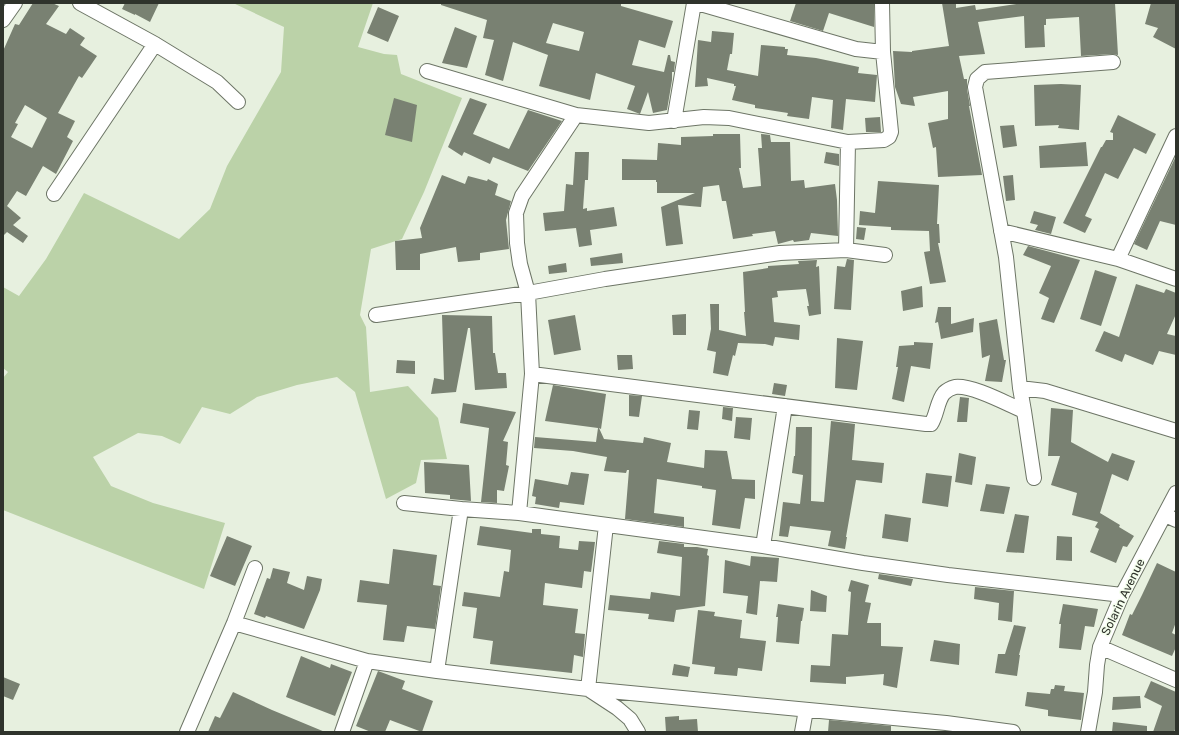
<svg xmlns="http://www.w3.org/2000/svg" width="1179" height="735" viewBox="0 0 1179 735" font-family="Rubik,sans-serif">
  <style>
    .green { fill: #bbd2a8 }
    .building { fill: #798172; fill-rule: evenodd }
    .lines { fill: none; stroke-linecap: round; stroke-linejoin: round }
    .minor-casing { stroke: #6d7566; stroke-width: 16 }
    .minor { stroke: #fff; stroke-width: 14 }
    .labels { text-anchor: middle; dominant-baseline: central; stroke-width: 3; stroke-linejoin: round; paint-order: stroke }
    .street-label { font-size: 12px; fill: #2f332c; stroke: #f4feec }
  </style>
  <rect width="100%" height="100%" fill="#e7f0df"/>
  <path class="green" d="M 233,3 L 373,3 L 358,47 L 384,54 L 397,55 L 401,74 L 462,98 L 424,192 L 402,239 L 371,249 L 360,315 L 366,327 L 370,392 L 408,386 L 438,418 L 447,459 L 421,460 L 416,483 L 386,499 L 355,392 L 337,377 L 297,385 L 257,397 L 230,414 L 202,407 L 180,444 L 162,436 L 138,433 L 93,457 L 111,486 L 153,503 L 225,523 L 204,589 L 3,510 L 3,378 L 8,372 L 3,368 L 3,287 L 19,296 L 46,259 L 84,193 L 179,239 L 210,209 L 227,166 L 281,72 L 284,27 Z"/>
  <path class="building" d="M 33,3 L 52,3 L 59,6 L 46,24 L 66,34 L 70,28 L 85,38 L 80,45 L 97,56 L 82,78 L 79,76 L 58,113 L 75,121 L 67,137 L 73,141 L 56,174 L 43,166 L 26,196 L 17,191 L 7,206 L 21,218 L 13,225 L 28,236 L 23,243 L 7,232 L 3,236 L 3,51 L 15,24 L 19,25 ZM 25,105 L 47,118 L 32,148 L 11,137 L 18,124 L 15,123 Z
    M 125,3 L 159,3 L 150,22 L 135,14 L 135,15 L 122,9 Z
    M 441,3 L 621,3 L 621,6 L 673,21 L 665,48 L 639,40 L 632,65 L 664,72 L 668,55 L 670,55 L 671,61 L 675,62 L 674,72 L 672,72 L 672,80 L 667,110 L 653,113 L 648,92 L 640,114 L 627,109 L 635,86 L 596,73 L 590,100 L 539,86 L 548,55 L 513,42 L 503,81 L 485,75 L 494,40 L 483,38 L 487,20 L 441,5 ZM 553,23 L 584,32 L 579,51 L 546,43 Z
    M 796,3 L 874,3 L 874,27 L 829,13 L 823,31 L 790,21 Z
    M 942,3 L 956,3 L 956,8 L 975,5 L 976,10 L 1023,3 L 1115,3 L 1118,55 L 1112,54 L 1081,56 L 1079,17 L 1046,19 L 1046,25 L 1044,25 L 1045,47 L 1025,48 L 1024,16 L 978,22 L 985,54 L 959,56 L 964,79 L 967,79 L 967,89 L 970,106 L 969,106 L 982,175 L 938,177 L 936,147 L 933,148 L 928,123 L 948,119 L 948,91 L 913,97 L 915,106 L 901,104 L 895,87 L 893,51 L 912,52 L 912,51 L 949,46 Z
    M 1151,3 L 1176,3 L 1176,49 L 1153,37 L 1158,28 L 1145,24 Z
    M 378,7 L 399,16 L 388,42 L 367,33 Z
    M 455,27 L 477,36 L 467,68 L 442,63 Z
    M 712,31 L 734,33 L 732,54 L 730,54 L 727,70 L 758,76 L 761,45 L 785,47 L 785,49 L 788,49 L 787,55 L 816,58 L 859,67 L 858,73 L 877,75 L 875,102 L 846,99 L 843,130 L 831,128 L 833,100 L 812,97 L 809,119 L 787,116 L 788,113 L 755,108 L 755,105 L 732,100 L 736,86 L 734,86 L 734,84 L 707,78 L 708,86 L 695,87 L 698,40 L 711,42 Z
    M 1061,84 L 1081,85 L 1079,130 L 1058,128 L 1059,125 L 1035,126 L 1034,85 Z
    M 394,98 L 417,105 L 412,142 L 385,135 Z
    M 470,98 L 487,104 L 473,134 L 509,149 L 528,110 L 562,121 L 528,171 L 493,157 L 490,164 L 464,152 L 462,156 L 448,147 Z
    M 1118,115 L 1156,134 L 1146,154 L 1134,148 L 1118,179 L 1105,173 L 1085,216 L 1092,219 L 1085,233 L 1063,223 L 1101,147 L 1102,147 L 1106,140 L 1113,140 L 1113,133 L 1110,132 Z
    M 880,117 L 881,132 L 866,132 L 865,118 Z
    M 1014,125 L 1017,146 L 1003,148 L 1000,126 Z
    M 713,134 L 740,134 L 741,168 L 739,168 L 743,188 L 761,186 L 758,148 L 762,148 L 761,134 L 770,135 L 771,142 L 790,142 L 791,181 L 804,180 L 805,188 L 835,184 L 837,200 L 838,236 L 811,233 L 809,240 L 794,242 L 793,240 L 778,244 L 775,231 L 752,234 L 753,236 L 733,239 L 726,201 L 722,201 L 719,185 L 703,187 L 701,207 L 678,205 L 683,244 L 666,246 L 661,207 L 695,193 L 657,193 L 657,182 L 656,182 L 656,180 L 622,180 L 622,159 L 657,160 L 658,143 L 681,145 L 681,137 L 713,136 Z
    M 1086,142 L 1088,166 L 1040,168 L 1039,146 Z
    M 575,152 L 589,152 L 588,180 L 585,180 L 583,209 L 587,208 L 587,211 L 614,207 L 617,226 L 590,230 L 592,245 L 579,247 L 576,228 L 545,231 L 543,213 L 564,211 L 566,184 L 573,185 Z
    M 826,152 L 839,154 L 839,166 L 824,163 Z
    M 1176,156 L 1176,225 L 1160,221 L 1147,250 L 1134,244 Z
    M 442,175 L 465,184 L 468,176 L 487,181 L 488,179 L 498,184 L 495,195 L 511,201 L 506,220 L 509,249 L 480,253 L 480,260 L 458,262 L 456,247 L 420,254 L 420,270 L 396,270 L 395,241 L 422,238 L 420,228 Z
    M 1013,175 L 1015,200 L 1006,201 L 1003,176 Z
    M 878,181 L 939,185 L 937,224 L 939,224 L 940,243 L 938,243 L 946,282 L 930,284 L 924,252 L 930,251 L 929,231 L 891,230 L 891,227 L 859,225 L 860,211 L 875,213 Z
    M 1034,211 L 1056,217 L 1051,234 L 1035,230 L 1038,225 L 1030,223 Z
    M 857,227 L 866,228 L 864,240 L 856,239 Z
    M 1028,246 L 1080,260 L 1054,323 L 1041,319 L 1049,298 L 1039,293 L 1051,266 L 1023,255 Z
    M 622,253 L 623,263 L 591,266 L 590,258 Z
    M 847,259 L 854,260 L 851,310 L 834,309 L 837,266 L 845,267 Z
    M 817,260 L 816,267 L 819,266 L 821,314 L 809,316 L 807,306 L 809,306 L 806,289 L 777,291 L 778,297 L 772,298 L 774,322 L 800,325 L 799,340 L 775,337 L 773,346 L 765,344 L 738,343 L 735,356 L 733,355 L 728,376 L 713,373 L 716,352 L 707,350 L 711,329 L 710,304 L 719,304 L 719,330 L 746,336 L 744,312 L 745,312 L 743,272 L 768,268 L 768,266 L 799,264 L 798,261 Z
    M 566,263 L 567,272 L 549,274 L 548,266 Z
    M 1095,270 L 1117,277 L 1101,326 L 1080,319 Z
    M 1136,284 L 1164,293 L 1166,289 L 1176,293 L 1176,314 L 1167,334 L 1176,336 L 1176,355 L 1159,351 L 1153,365 L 1125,354 L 1122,362 L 1095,351 L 1104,331 L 1119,337 Z
    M 922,286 L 923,307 L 903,311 L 901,291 Z
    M 938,307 L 951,307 L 951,324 L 974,318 L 973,332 L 941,339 L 938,322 L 935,323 Z
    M 686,314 L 686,335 L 673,335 L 672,315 Z
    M 442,315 L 492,316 L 493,353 L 495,353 L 498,373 L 506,373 L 507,388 L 475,390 L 470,328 L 468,328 L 456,392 L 431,394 L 434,378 L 444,380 Z
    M 575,315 L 581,350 L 554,355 L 548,320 Z
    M 997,319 L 1004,360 L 1006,360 L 1002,382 L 985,381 L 990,355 L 982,358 L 979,323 Z
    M 837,338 L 863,341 L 857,390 L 835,388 Z
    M 914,342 L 933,343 L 930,369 L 911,366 L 904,402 L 892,399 L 898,367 L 896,367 L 899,346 L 914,345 Z
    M 617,355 L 632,355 L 633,369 L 618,370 Z
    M 397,360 L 415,361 L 415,374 L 396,373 Z
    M 774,383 L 787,385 L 785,396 L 772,394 Z
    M 553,385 L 606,394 L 601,429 L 599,428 L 604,439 L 643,443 L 644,437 L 671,443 L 667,462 L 704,468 L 705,450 L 727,451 L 732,479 L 755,480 L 755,499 L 745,498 L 740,529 L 712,525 L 716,490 L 702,488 L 702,486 L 657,479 L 654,513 L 684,517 L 684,527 L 625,519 L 629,470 L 627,470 L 626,473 L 604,471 L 607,457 L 573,451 L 534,448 L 535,437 L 596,442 L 598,428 L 545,421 Z
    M 629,395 L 642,396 L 639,417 L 629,416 Z
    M 960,397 L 969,398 L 967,422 L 957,422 Z
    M 463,403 L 516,412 L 503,441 L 508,442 L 506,465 L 509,466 L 504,491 L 497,490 L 497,503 L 481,502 L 489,428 L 460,423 Z
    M 723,407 L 733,408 L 732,421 L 722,419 Z
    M 1051,408 L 1073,410 L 1071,442 L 1108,462 L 1112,453 L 1135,461 L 1128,481 L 1112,474 L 1100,513 L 1120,525 L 1119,527 L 1134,536 L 1127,547 L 1123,546 L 1116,563 L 1090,552 L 1099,529 L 1095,527 L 1098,522 L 1072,515 L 1077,493 L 1051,485 L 1060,456 L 1048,456 Z
    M 689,410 L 700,411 L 698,430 L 687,429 Z
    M 736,417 L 752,418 L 750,440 L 734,438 Z
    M 831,421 L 855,424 L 852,460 L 884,463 L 882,483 L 856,480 L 846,537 L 847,537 L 845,549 L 828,546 L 831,531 L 790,526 L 788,537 L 779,536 L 783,502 L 800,504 L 803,475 L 792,473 L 794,456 L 795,456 L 796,427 L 812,427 L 811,501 L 824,502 Z
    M 959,453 L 976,457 L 972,485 L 955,482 Z
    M 424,462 L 469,465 L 471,501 L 450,499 L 450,495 L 425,493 Z
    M 571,472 L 589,474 L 584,505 L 560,502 L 559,508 L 535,504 L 536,497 L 532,496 L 535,479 L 568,485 Z
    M 926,473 L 952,476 L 948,507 L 922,503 Z
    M 986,484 L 1010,487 L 1004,514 L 980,511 Z
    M 885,514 L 911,518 L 908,542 L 882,538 Z
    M 1015,514 L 1029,516 L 1024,553 L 1006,552 Z
    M 480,526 L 532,533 L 532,529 L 541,529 L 541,534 L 560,536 L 559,548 L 578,550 L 579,541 L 595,542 L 591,572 L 584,571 L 582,588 L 545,583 L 543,605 L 578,609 L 575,633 L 585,634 L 583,657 L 574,655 L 572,673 L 490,664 L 493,641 L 473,638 L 477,608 L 462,606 L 464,592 L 500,597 L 504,571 L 509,572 L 511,550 L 477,545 Z
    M 227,536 L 252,546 L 235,586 L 210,576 Z
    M 1057,536 L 1072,537 L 1072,561 L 1056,560 Z
    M 659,541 L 684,544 L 684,547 L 697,547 L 708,549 L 707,555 L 709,556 L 705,606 L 676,610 L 674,622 L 648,619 L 649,614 L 608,610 L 610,595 L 650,599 L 651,592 L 680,596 L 682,557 L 657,553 Z
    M 393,549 L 437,555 L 433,585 L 441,586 L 435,629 L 407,626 L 404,642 L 383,640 L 387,605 L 357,602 L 360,580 L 389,584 Z
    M 751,556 L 779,558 L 777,582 L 760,581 L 757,615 L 746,613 L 748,596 L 723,593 L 725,560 L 750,566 Z
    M 1157,563 L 1176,572 L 1176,622 L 1172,633 L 1176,635 L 1176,647 L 1172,656 L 1122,635 L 1130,614 L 1132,615 L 1142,595 Z
    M 273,568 L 290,572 L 287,583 L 304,590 L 307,576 L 322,579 L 320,590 L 304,629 L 266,616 L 265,618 L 254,614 L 267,578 L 270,579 Z
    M 879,574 L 913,579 L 911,586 L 878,579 Z
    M 851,580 L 869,585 L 865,602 L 871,603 L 867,623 L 881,623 L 881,646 L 903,647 L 897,688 L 883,685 L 884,674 L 846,677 L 846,684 L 810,682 L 811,665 L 830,666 L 832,634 L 848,635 L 851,592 L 848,591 Z
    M 975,587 L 1014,591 L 1012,622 L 998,620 L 999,603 L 974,599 Z
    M 811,590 L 827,596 L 826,612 L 810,611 Z
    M 778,604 L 804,608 L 802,621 L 801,621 L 799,644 L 776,642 L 778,617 L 776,617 Z
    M 1063,604 L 1098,609 L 1094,627 L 1085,626 L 1081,650 L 1059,648 L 1061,624 L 1059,624 Z
    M 698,610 L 715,612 L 714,616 L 742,620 L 740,638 L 766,641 L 762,671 L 738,668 L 737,676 L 714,674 L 715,667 L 692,664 Z
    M 1014,625 L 1026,627 L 1019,655 L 1020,655 L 1017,676 L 995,673 L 998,654 L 1005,654 Z
    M 934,640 L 960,644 L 959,665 L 930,661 Z
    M 301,656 L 330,668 L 331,664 L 352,672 L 335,716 L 286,697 Z
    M 674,664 L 690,667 L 688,677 L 672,675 Z
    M 378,671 L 405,681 L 402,689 L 433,701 L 422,732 L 390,720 L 385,732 L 371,732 L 356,726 Z
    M 3,677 L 20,684 L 13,700 L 3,696 Z
    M 1151,681 L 1176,692 L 1176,727 L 1174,732 L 1153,732 L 1162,706 L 1144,697 Z
    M 1055,685 L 1065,686 L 1064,691 L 1084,693 L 1081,720 L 1048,716 L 1048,710 L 1025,706 L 1027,692 L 1050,694 L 1051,689 L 1054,689 Z
    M 233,692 L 272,710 L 325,732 L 208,732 L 215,716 L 220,718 Z
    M 1140,696 L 1141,708 L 1112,710 L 1113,697 Z
    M 679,716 L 679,720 L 697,719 L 698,732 L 666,732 L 665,717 Z
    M 829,720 L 891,726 L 891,732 L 828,732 Z
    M 1113,722 L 1147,726 L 1147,732 L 1112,732 Z"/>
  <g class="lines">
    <defs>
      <path id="minor" d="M 80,3 L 155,44 L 217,82 L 238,102
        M 697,3 L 856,49 L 883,52
        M 3,20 L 15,3
        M 427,71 L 576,115 L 649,123 L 704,117 L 729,118 L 848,142 L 884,140 L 889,137 L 891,132 L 883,52 L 882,3
        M 674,121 L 694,3
        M 54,194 L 155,44
        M 1001,231 L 1118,259 L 1176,279
        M 846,250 L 848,142
        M 1118,259 L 1176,136
        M 376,315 L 528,293 L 605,279 L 780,253 L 846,250 L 885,255
        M 532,374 L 926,424 L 931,424 C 937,415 937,401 944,393 C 947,390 951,388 955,387 C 973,385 1007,404 1024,411
        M 1020,388 L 1045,391 L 1176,431
        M 1034,478 L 1024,411 L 1020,388 L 1006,257 L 975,87 L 977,79 L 985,72 L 1113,62
        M 404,503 L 461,509 L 519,513 L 763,546 L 863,563 L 948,575 L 1122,595
        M 519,513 L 532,374 L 528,293 L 520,264 L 517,243 L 516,213 L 522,196 L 576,115
        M 1165,515 L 1176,520
        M 606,525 L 588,689 L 617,708 L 630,719 L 638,732
        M 763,546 L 785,406
        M 234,623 L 367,661 L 437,671 L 588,689 L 946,723 L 1013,732
        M 1100,647 L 1176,680
        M 437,671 L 461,509
        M 187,732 L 234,623 L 255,568
        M 342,732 L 367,661
        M 802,732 L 806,710
        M 1088,732 L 1095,692 L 1097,665 L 1100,647 L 1122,595 L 1176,493"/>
    </defs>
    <use href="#minor" class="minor-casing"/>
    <use href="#minor" class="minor"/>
  </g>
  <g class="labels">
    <g class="street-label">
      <text transform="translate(1123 597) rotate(-64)">Solarin Avenue</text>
    </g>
  </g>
  <rect width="1179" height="735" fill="none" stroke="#2f332c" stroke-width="8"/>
</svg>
